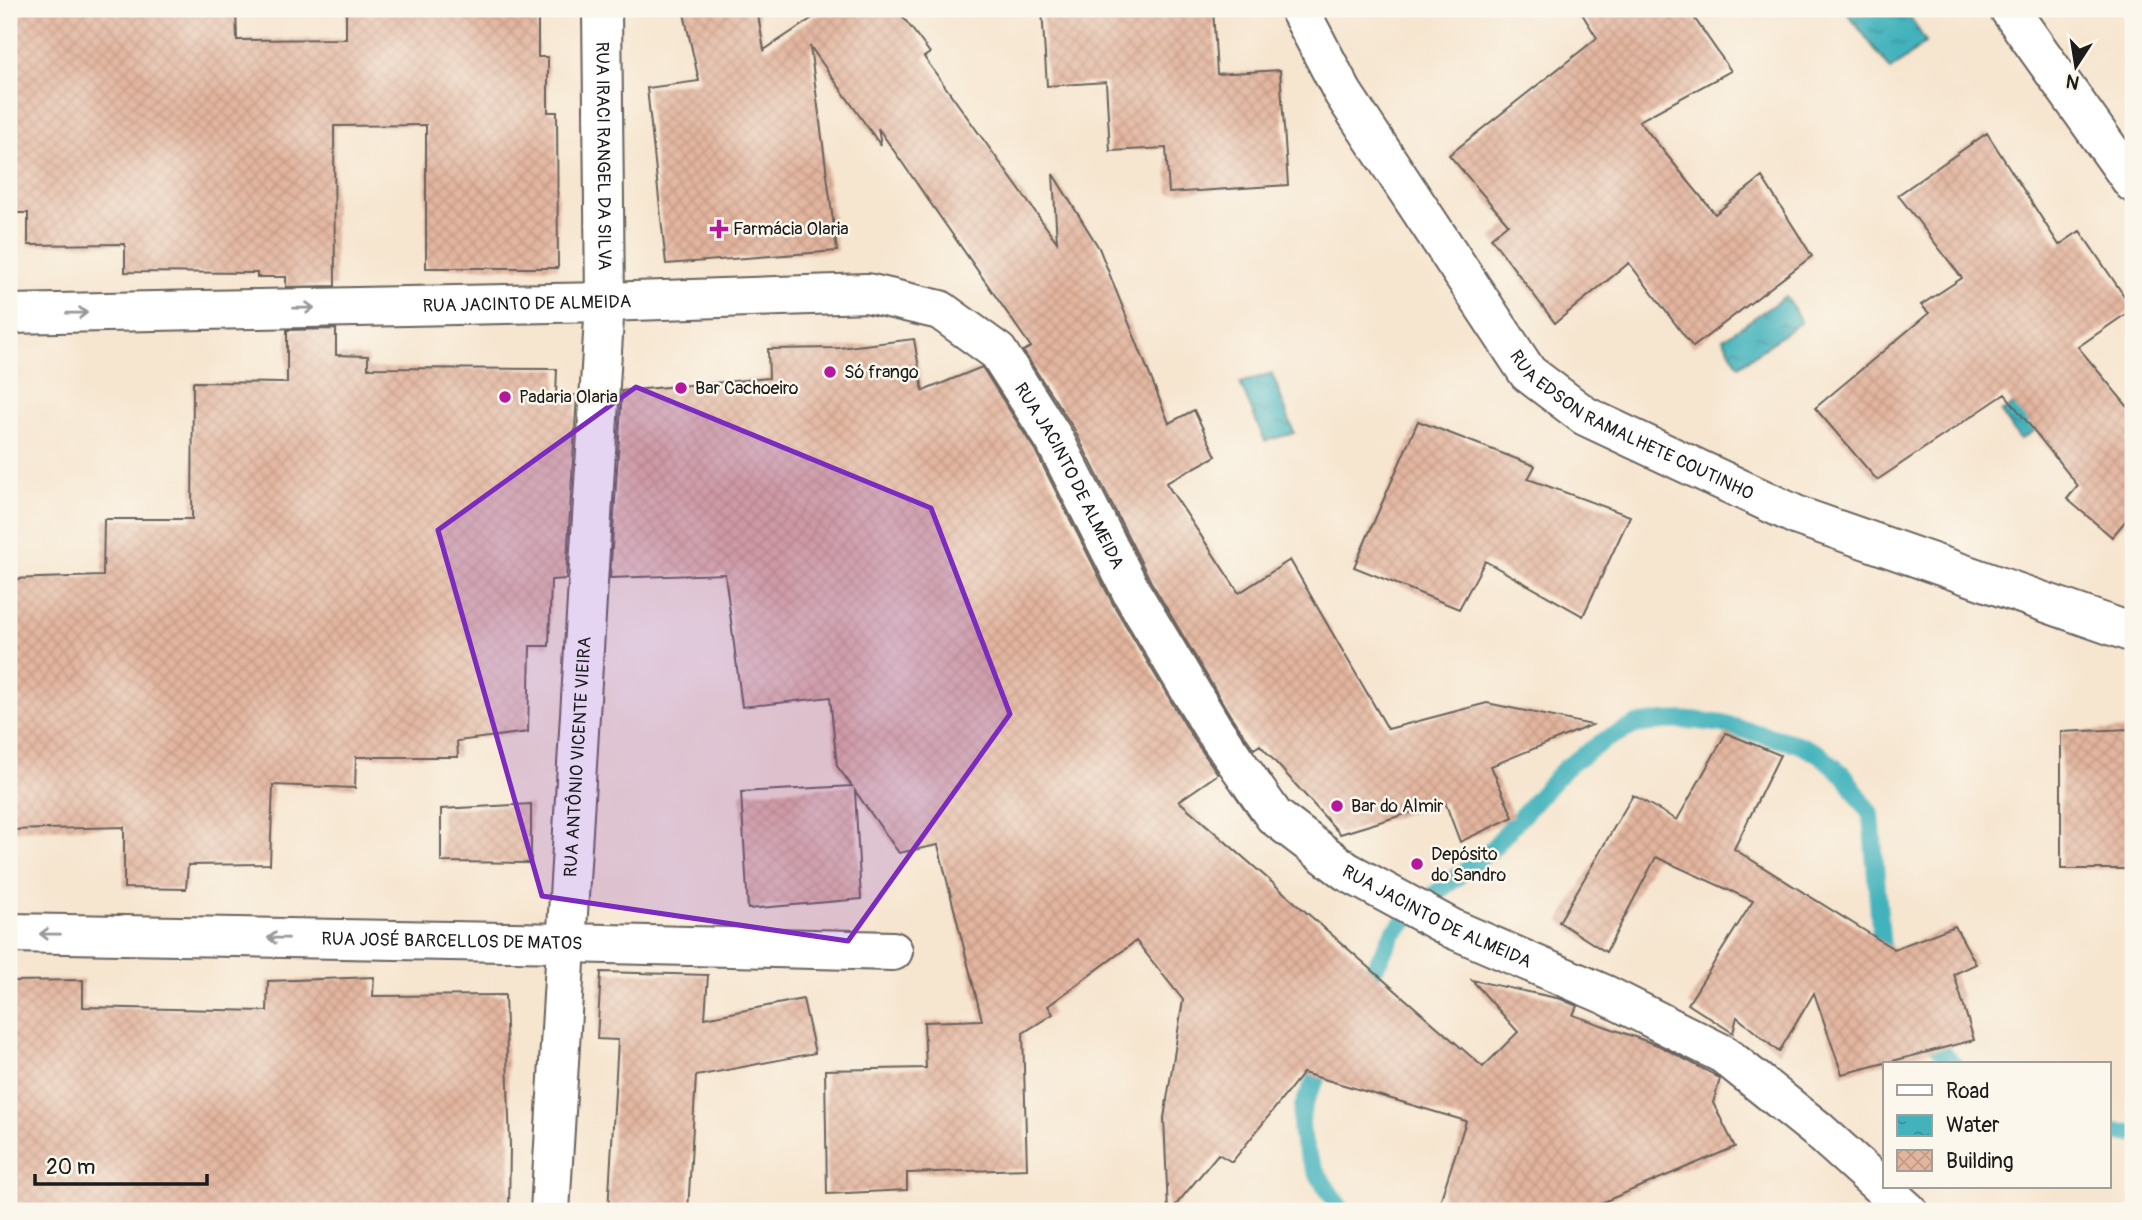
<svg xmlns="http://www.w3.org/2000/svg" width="2142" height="1220" viewBox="0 0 2142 1220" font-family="Pangolin,sans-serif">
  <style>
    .water { fill: url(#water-ripples); stroke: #30676c; stroke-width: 2 }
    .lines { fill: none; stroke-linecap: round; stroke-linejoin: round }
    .stream { stroke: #43b2bc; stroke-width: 18 }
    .building { fill: url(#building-cross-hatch) }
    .minor-casing { stroke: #68625b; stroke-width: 42 }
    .tertiary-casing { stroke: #68625b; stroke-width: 42 }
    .minor { stroke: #fff; stroke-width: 38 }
    .tertiary { stroke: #fff; stroke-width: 38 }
    .oneway { stroke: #999 }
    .marked { fill: #7b2cbf; fill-opacity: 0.2; stroke: #7b2cbf; stroke-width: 5; stroke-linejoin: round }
    .poi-dot { fill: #b5179e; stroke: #fbf7ec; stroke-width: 2.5 }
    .labels { text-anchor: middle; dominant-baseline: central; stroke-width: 5; stroke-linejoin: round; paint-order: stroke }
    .street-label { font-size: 18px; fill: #1c1c1c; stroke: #fbf7ec }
    .poi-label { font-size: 18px; fill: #1c1c1c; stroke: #fbf7ec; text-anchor: start }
  </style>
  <defs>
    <pattern id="water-ripples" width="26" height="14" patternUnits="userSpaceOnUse" patternTransform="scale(1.75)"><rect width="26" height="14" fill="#43b2bc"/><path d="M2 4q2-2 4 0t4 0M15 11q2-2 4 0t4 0" fill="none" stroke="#379098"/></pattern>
    <pattern id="building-cross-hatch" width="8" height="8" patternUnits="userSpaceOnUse" patternTransform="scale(1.75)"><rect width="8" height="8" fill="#e3b59f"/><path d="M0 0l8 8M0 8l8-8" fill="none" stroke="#c29b88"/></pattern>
  </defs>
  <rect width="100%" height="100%" fill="#fbf7ec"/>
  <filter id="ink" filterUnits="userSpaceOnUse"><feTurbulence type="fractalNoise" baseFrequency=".0143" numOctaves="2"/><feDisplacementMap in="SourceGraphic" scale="14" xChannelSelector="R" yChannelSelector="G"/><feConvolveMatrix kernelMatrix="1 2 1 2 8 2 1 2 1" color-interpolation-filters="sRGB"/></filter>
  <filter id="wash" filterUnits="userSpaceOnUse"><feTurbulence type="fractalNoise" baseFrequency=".00686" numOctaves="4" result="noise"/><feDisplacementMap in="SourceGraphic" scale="28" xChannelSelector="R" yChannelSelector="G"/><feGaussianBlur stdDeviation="1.57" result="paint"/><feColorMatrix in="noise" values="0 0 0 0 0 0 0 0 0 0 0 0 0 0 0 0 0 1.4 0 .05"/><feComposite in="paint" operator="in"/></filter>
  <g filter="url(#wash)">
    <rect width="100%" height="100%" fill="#f6e5cf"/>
    <path class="water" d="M 1844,9 L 1905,9 L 1926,42 L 1891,70 Z
      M 1786,296 L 1801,322 L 1739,366 L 1723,339 Z
      M 1272,373 L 1294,433 L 1265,441 L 1240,383 Z
      M 2066,374 L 2081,402 L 2020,440 L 2001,412 Z"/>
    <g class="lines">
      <path class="stream" d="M 1363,990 L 1393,933 L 1422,904 L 1490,851 L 1565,768 L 1605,740 L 1635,725 L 1663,721 L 1693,720 L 1723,724 L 1798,744 L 1819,754 L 1845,776 L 1871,815 L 1882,950 L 1886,963
        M 1926,1032 L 1953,1064
        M 1328,1058 C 1320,1073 1308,1091 1303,1107 C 1293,1146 1322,1181 1342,1211
        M 2109,1132 L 2133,1133"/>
    </g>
    <g id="blocks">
      <path class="building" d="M 9,9 L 236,9 L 237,40 L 346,39 L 346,9 L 538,9 L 538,57 L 548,57 L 548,112 L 557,112 L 558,268 L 426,268 L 426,125 L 334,126 L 335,286 L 286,287 L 286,277 L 257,277 L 257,273 L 125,272 L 125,244 L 28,245 L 28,213 L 9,213 Z
        M 683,9 L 757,9 L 764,50 L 826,9 L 897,9 L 930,53 L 924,57 L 1057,242 L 1053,174 L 1099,248 L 1169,423 L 1194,410 L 1216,456 L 1166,483 L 1239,593 L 1290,560 L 1388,729 L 1487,703 L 1592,725 L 1491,766 L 1513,817 L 1460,842 L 1445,802 L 1340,834 L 1260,745 L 1254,749 L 1230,715 L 1151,582 L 1074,429 L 1023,351 L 1031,347 L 878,128 L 881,146 L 810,46 L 837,251 L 666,264 L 647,88 L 699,81 Z
        M 1042,9 L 1213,9 L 1217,74 L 1280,70 L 1288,185 L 1169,193 L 1166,148 L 1110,151 L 1106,82 L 1047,86 Z
        M 1579,9 L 1688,9 L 1731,71 L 1639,121 L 1715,214 L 1762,177 L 1812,256 L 1693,347 L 1629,263 L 1555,323 L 1491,238 L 1508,224 L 1449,155 L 1597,38 Z
        M 1987,133 L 2059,245 L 2080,231 L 2133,309 L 2078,347 L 2133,413 L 2133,512 L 2112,537 L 2067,499 L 2078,486 L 2005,394 L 1877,480 L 1815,408 L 1929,313 L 1921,305 L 1962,278 L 1898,195 Z
        M 336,329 L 336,355 L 368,356 L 368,368 L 557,369 L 556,396 L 577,395 L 566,579 L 551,580 L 549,646 L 530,646 L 528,732 L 457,741 L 458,757 L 356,757 L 355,788 L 273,785 L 270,864 L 188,865 L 186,889 L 124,888 L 124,827 L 9,830 L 9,579 L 103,576 L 104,519 L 192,519 L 193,382 L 287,383 L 287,330 Z
        M 914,339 L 923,391 L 982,367 L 1035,450 L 1113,604 L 1193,738 L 1218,774 L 1179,801 L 1483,1067 L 1518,1032 L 1472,980 L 1561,999 L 1577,1006 L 1573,1015 L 1660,1046 L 1711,1073 L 1720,1079 L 1713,1103 L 1735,1147 L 1582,1211 L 1437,1211 L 1466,1121 L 1303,1073 L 1232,1162 L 1218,1154 L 1171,1211 L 1168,1211 L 1164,1118 L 1183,1000 L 1136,941 L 1048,1006 L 1053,1014 L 1023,1033 L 1027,1169 L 907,1173 L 907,1190 L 827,1194 L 825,1070 L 926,1068 L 924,1022 L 982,1020 L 938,845 L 899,853 L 855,791 L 861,899 L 748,909 L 741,792 L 852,786 L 837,766 L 830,697 L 742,707 L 725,574 L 610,578 L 622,391 L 769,378 L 768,349 L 839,348 Z
        M 1418,421 L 1535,466 L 1528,479 L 1630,516 L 1583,616 L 1485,561 L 1459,609 L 1354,567 Z
        M 2129,729 L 2126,869 L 2061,869 L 2061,732 Z
        M 1726,733 L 1780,755 L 1734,849 L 1894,949 L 1955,926 L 1976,964 L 1954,974 L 1974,1040 L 1842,1074 L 1814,993 L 1779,1052 L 1737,1017 L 1733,1033 L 1688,1004 L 1753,901 L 1656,857 L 1606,952 L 1559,922 L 1633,795 L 1677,820 Z
        M 531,804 L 531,863 L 441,862 L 441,809 Z
        M 601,972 L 708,975 L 705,1018 L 803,999 L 815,1053 L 696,1076 L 688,1211 L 608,1211 L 618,1040 L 597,1039 Z
        M 374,977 L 373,996 L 505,995 L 510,1146 L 509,1211 L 9,1211 L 9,981 L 83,980 L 83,1007 L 267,1011 L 268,981 Z"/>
    </g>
  </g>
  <g filter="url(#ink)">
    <use href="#blocks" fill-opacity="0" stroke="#68625b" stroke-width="2"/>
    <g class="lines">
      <defs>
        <g id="minor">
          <path id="s1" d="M 1299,9 L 1343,93 L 1528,373 L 1585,416 L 1798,516 L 2133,633"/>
          <path d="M 2009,9 L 2133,183"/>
          <path id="s2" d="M 9,933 L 566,943 L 893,951"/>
          <path id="s3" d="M 550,1211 L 605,302"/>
        </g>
        <g id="tertiary">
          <path id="s4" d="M 602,9 L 605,302"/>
          <path id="s5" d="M 9,314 L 605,302 L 867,293 L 940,310 L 998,352 L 1054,439 L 1132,593 L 1212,727 L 1274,816 L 1346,871 L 1453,929 L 1606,995 L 1723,1054 L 1818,1130 L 1908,1211"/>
        </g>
      </defs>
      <use href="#minor" class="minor-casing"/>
      <use href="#tertiary" class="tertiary-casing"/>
      <use href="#minor" class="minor"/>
      <use href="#tertiary" class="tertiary"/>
    </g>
    <defs><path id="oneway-shaft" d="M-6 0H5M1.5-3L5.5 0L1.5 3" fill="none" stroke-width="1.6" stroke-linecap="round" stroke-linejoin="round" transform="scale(1.75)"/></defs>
    <g class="oneway">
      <use href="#oneway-shaft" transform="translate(304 308) rotate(-1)"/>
      <use href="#oneway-shaft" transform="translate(77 313) rotate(-1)"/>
      <use href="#oneway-shaft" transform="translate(50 934) rotate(-179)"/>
      <use href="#oneway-shaft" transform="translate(278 938) rotate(-179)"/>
    </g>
  </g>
  <path class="marked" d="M 636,387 L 931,508 L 1010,714 L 848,941 L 542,896 L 438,530 Z"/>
  <g class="poi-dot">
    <path d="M715.5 218.5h7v7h7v7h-7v7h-7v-7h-7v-7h7z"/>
    <circle cx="830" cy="372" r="7"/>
    <circle cx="681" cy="388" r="7"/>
    <circle cx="505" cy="397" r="7"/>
    <circle cx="1337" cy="806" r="7"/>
    <circle cx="1417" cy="864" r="7"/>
  </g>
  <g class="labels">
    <g class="street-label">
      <text stroke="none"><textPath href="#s4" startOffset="147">RUA IRACI RANGEL DA SILVA</textPath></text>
      <text stroke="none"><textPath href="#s5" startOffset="518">RUA JACINTO DE ALMEIDA</textPath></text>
      <text stroke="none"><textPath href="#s1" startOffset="546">RUA EDSON RAMALHETE COUTINHO</textPath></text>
      <text stroke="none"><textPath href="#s5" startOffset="1148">RUA JACINTO DE ALMEIDA</textPath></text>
      <text stroke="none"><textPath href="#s3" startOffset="455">RUA ANTÔNIO VICENTE VIEIRA</textPath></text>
      <text stroke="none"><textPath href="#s5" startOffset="1738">RUA JACINTO DE ALMEIDA</textPath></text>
      <text stroke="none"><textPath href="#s2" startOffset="443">RUA JOSÉ BARCELLOS DE MATOS</textPath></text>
    </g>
    <g class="poi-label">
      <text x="733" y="229">Farmácia Olaria</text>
      <text x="844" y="372">Só frango</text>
      <text x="695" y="388">Bar Cachoeiro</text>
      <text x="519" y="397">Padaria Olaria</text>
      <text x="1351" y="806">Bar do Almir</text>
      <text x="1431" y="854">Depósito<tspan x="1431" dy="21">do Sandro</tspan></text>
    </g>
  </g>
  <rect width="2142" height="1220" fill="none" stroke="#fbf7ec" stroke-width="35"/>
  <rect x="1883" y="1062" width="228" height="126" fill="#fbf7ec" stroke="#a29f99" stroke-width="2"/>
  <rect x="1897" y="1085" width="35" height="10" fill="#ffffff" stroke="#a29f99" stroke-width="2"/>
  <text x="1946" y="1098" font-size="21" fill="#1c1c1c">Road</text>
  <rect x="1897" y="1115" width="35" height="21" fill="url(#water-ripples)" stroke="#a29f99" stroke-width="2"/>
  <text x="1946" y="1132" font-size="21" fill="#1c1c1c">Water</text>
  <rect x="1897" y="1150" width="35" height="21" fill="url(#building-cross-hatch)" stroke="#a29f99" stroke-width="2"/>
  <text x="1946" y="1168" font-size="21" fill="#1c1c1c">Building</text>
  <g transform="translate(2076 66) rotate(192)" stroke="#fbf7ec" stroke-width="5" paint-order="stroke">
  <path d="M0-5L12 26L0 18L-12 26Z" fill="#1c1c1c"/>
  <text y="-10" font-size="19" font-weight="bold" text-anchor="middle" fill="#1c1c1c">N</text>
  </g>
  <path d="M35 1174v10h172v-10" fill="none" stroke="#1c1c1c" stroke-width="3.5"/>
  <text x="46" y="1174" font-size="21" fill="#1c1c1c" stroke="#fbf7ec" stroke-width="5" paint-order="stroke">20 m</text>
</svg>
